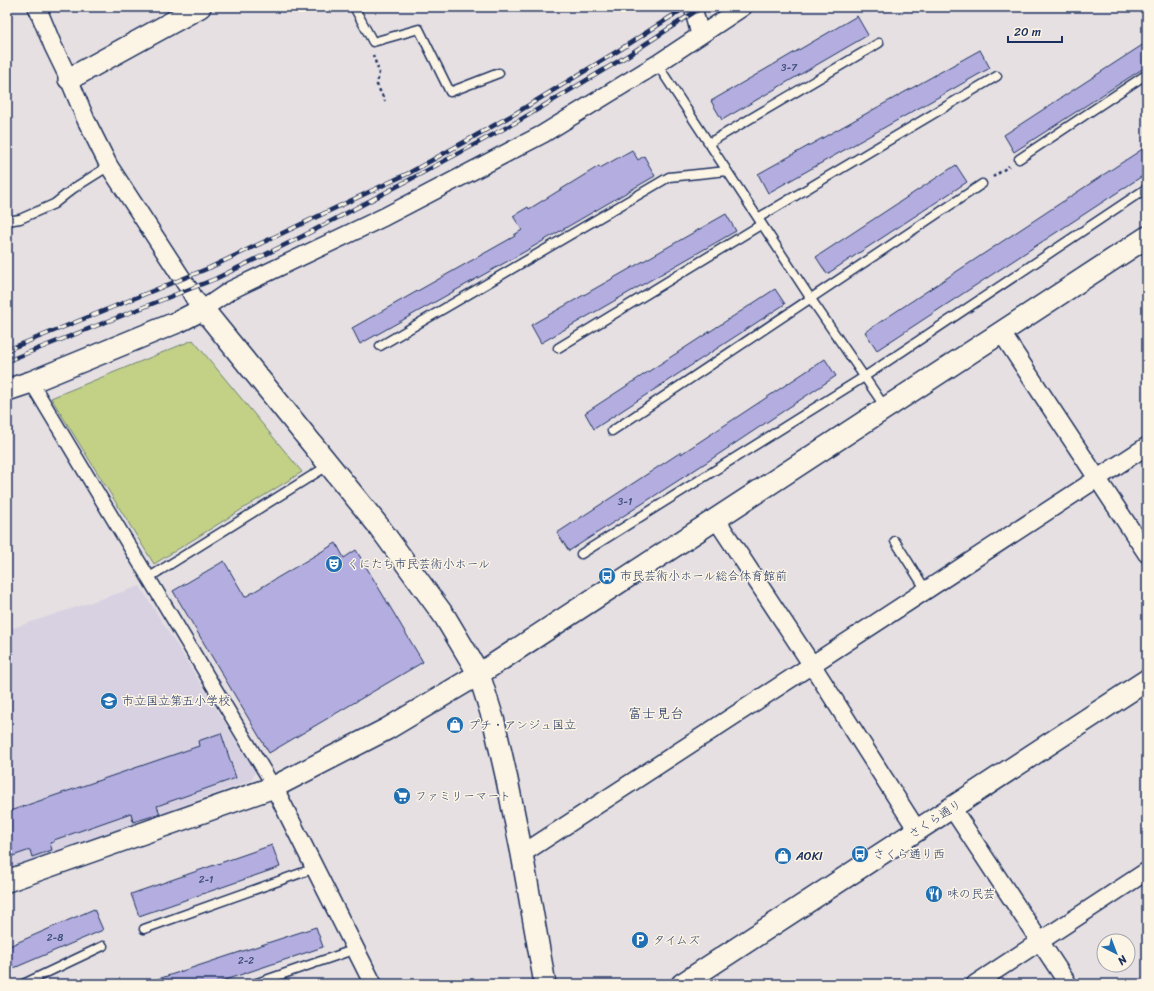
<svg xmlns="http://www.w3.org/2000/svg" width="1154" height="991" viewBox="0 0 1154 991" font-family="Sriracha,'Klee One',sans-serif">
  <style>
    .built { fill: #d7d1e2 }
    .green { fill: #c2d186; stroke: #6e8072 }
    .building { fill: #b3aedf; stroke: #1b2f5e }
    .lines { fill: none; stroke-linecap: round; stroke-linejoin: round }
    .service-casing { stroke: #1b2f5e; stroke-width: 11 }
    .pedestrian-casing { stroke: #1b2f5e; stroke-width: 16 }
    .minor-casing { stroke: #1b2f5e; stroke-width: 20 }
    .tertiary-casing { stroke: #1b2f5e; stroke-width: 24 }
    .path { stroke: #1b2f5e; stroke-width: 2.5; stroke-dasharray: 3 3; stroke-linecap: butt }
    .service { stroke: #fcf5e5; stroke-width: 8 }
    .pedestrian { stroke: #fcf5e5; stroke-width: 13 }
    .minor { stroke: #fcf5e5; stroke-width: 17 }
    .tertiary { stroke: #fcf5e5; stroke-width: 21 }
    .rail-casing { stroke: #1b2f5e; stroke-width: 4.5 }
    .rail { stroke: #fcf5e5; stroke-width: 3; stroke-dasharray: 9; stroke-linecap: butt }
    .labels { text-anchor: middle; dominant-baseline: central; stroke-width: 3; stroke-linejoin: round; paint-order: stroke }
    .number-label { font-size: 10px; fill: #414f7e }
    .poi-label { font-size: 12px; fill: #1b2f5e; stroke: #fcf5e5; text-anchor: start }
    .street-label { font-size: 12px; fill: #1b2f5e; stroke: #fcf5e5 }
    .quarter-label { font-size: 14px; fill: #1b2f5e; stroke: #fcf5e5 }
  </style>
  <rect width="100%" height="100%" fill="#e6e0e3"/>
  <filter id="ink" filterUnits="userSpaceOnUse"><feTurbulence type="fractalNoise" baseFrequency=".025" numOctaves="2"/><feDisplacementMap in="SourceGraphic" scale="8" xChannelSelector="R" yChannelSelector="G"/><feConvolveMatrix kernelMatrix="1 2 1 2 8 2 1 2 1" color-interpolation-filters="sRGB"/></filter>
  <g filter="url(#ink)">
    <path class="built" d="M 140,586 L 255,771 L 252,780 L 7,870 L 7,630 Z"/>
    <path class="green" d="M 193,340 L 302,472 L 154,564 L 51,398 Z"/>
    <path class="building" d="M 857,16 L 868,35 L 722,120 L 711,101 Z
      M 1147,42 L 1147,66 L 1014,152 L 1004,135 Z
      M 980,50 L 990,68 L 768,193 L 758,174 Z
      M 1147,146 L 1147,173 L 877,350 L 865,332 Z
      M 632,150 L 638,160 L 644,156 L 655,176 L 524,252 L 360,344 L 352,328 L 515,236 L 514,235 L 522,230 L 513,216 L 528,207 L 529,209 L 599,166 L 600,168 Z
      M 956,165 L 967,182 L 827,274 L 816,257 Z
      M 726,214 L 736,231 L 541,343 L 531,325 Z
      M 775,289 L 785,304 L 594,429 L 585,413 Z
      M 825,359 L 836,376 L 707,462 L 569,551 L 557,533 L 681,452 L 681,454 Z
      M 336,543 L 344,558 L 356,550 L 423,662 L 269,753 L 173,591 L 224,561 L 245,597 Z
      M 221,733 L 236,778 L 157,806 L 160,814 L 133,822 L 131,813 L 54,840 L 54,842 L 50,843 L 52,850 L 32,857 L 30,850 L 7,858 L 7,812 L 199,746 L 198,741 Z
      M 272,845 L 280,867 L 139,916 L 131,894 Z
      M 94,909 L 103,930 L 7,971 L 7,947 Z
      M 316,927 L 323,947 L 213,984 L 153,984 L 152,981 Z"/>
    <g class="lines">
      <defs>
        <path id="service" d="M 354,7 L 373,42 L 419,29 L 450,92 L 499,73
          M 657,64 L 811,299 L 885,407
          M 709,143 L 879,43
          M 1019,159 L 1147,74
          M 758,218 L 997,76
          M 7,221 L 20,219 L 54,204 L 74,188 L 109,166
          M 380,346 L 669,177 L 727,171
          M 558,348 L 762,224
          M 612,431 L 982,184
          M 895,541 L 926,590
          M 581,554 L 864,377 L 1147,188
          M 148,578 L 329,465
          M 144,929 L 315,868
          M 23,984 L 103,946
          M 254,984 L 356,949"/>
        <path id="pedestrian" d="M 31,382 L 274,787"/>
        <path id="minor" d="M 37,7 L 53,46 L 69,79 L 86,120 L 109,166 L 189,289 L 194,298 L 203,309 L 231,290 L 384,217 L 543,134 L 657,64 L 743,7
          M 693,7 L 700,35
          M 1001,332 L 1147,554
          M 716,519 L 812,665 L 917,830
          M 274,787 L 373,984
          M 952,808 L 1068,984
          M 522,854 L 1147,446
          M 975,984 L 1147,871"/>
        <path id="tertiary" d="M 69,79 L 200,7
          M 7,390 L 31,382 L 180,321 L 203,309 L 377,524 L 445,617 L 479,674 L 494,722 L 506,775 L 522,854 L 545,984
          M 7,881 L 274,787 L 387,729 L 479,674 L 1147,237
          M 682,984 L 1147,680"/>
      </defs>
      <use href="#service" class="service-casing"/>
      <use href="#pedestrian" class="pedestrian-casing"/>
      <use href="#minor" class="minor-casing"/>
      <use href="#tertiary" class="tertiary-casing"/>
      <path class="path" d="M 373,55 L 379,72 L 377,85 L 385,101
        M 993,177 L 1009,166
        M 657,984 L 662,981"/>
      <use href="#service" class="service"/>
      <use href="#pedestrian" class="pedestrian"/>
      <use href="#minor" class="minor"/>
      <use href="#tertiary" class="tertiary"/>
      <defs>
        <path id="rail" d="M 7,350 L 209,268 L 409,173 L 516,113 L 621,49 L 686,7
          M 7,361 L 215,279 L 303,236 L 411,179 L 520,120 L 627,56 L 702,7"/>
      </defs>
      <use href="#rail" class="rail-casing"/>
      <use href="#rail" class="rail"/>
    </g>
  </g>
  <defs>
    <symbol id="theatre-disc" viewBox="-11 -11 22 22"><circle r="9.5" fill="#1f6fb2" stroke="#fcf5e5"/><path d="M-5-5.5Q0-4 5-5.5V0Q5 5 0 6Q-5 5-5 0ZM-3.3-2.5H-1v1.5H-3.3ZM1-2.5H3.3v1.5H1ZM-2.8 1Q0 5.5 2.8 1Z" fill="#fff"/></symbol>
    <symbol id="bus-disc" viewBox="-11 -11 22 22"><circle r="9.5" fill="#1f6fb2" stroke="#fcf5e5"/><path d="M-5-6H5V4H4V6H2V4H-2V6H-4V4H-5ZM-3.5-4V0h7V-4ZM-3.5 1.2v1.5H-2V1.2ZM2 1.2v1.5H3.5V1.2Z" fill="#fff"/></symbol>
    <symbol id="school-disc" viewBox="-11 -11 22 22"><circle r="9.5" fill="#1f6fb2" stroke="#fcf5e5"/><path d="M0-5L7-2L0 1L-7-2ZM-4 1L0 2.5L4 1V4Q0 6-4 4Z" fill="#fff"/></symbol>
    <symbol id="shop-disc" viewBox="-11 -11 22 22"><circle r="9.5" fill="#1f6fb2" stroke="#fcf5e5"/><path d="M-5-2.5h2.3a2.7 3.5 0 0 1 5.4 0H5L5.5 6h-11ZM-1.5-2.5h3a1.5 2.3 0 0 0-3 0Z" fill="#fff"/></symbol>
    <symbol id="supermarket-disc" viewBox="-11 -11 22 22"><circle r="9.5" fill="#1f6fb2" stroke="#fcf5e5"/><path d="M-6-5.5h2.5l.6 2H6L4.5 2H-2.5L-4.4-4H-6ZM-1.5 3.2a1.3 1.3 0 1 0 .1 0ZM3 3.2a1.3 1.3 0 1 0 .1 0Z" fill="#fff"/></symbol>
    <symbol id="restaurant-disc" viewBox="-11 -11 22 22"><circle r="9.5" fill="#1f6fb2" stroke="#fcf5e5"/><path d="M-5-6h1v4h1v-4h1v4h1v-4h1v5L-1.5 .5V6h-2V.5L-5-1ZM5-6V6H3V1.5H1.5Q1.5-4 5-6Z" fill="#fff"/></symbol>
    <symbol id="parking-disc" viewBox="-11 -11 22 22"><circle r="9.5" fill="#1f6fb2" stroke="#fcf5e5"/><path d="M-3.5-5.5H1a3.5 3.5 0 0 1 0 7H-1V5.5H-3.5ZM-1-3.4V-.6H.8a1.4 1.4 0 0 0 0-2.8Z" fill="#fff"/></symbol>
  </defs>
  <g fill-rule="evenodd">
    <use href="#theatre-disc" x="324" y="554" width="20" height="20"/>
    <use href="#bus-disc" x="597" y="566" width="20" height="20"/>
    <use href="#school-disc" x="99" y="691" width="20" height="20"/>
    <use href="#shop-disc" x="445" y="715" width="20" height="20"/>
    <use href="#supermarket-disc" x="392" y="786" width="20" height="20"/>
    <use href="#bus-disc" x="850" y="844" width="20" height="20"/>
    <use href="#shop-disc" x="773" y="846" width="20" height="20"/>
    <use href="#restaurant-disc" x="924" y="884" width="20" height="20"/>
    <use href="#parking-disc" x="630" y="930" width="20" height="20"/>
  </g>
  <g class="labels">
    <g class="number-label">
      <text x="789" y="68">3-7</text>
      <text x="625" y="502">3-1</text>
      <text x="206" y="880">2-1</text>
      <text x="55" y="938">2-8</text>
      <text x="246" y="961">2-2</text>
    </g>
    <g class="poi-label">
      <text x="347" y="564">くにたち市民芸術小ホール</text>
      <text x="620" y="576">市民芸術小ホール総合体育館前</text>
      <text x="122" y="701">市立国立第五小学校</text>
      <text x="468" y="725">プチ・アンジュ国立</text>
      <text x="415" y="796">ファミリーマート</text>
      <text x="873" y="854">さくら通り西</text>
      <text x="796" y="856">AOKI</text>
      <text x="947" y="894">味の民芸</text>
      <text x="653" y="940">タイムズ</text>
    </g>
    <g class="street-label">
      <text transform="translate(935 819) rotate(-33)">さくら通り</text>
    </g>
    <g class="quarter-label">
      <text x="656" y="713">富士見台</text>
    </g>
  </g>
  <rect width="1154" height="991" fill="none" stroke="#fcf5e5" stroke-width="24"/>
  <rect x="12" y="12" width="1130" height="967" fill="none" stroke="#1b2f5e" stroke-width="1.5" filter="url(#ink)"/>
  <g transform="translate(1116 953) rotate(138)"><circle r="19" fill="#fcf5e5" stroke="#a2a6af"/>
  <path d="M0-3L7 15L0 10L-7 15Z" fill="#1f6fb2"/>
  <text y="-6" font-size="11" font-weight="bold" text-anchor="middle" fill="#1b2f5e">N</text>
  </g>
  <path d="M1008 36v6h54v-6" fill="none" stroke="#1b2f5e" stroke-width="2"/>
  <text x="1014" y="36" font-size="12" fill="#1b2f5e" stroke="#fcf5e5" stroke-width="3" paint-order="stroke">20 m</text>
</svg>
